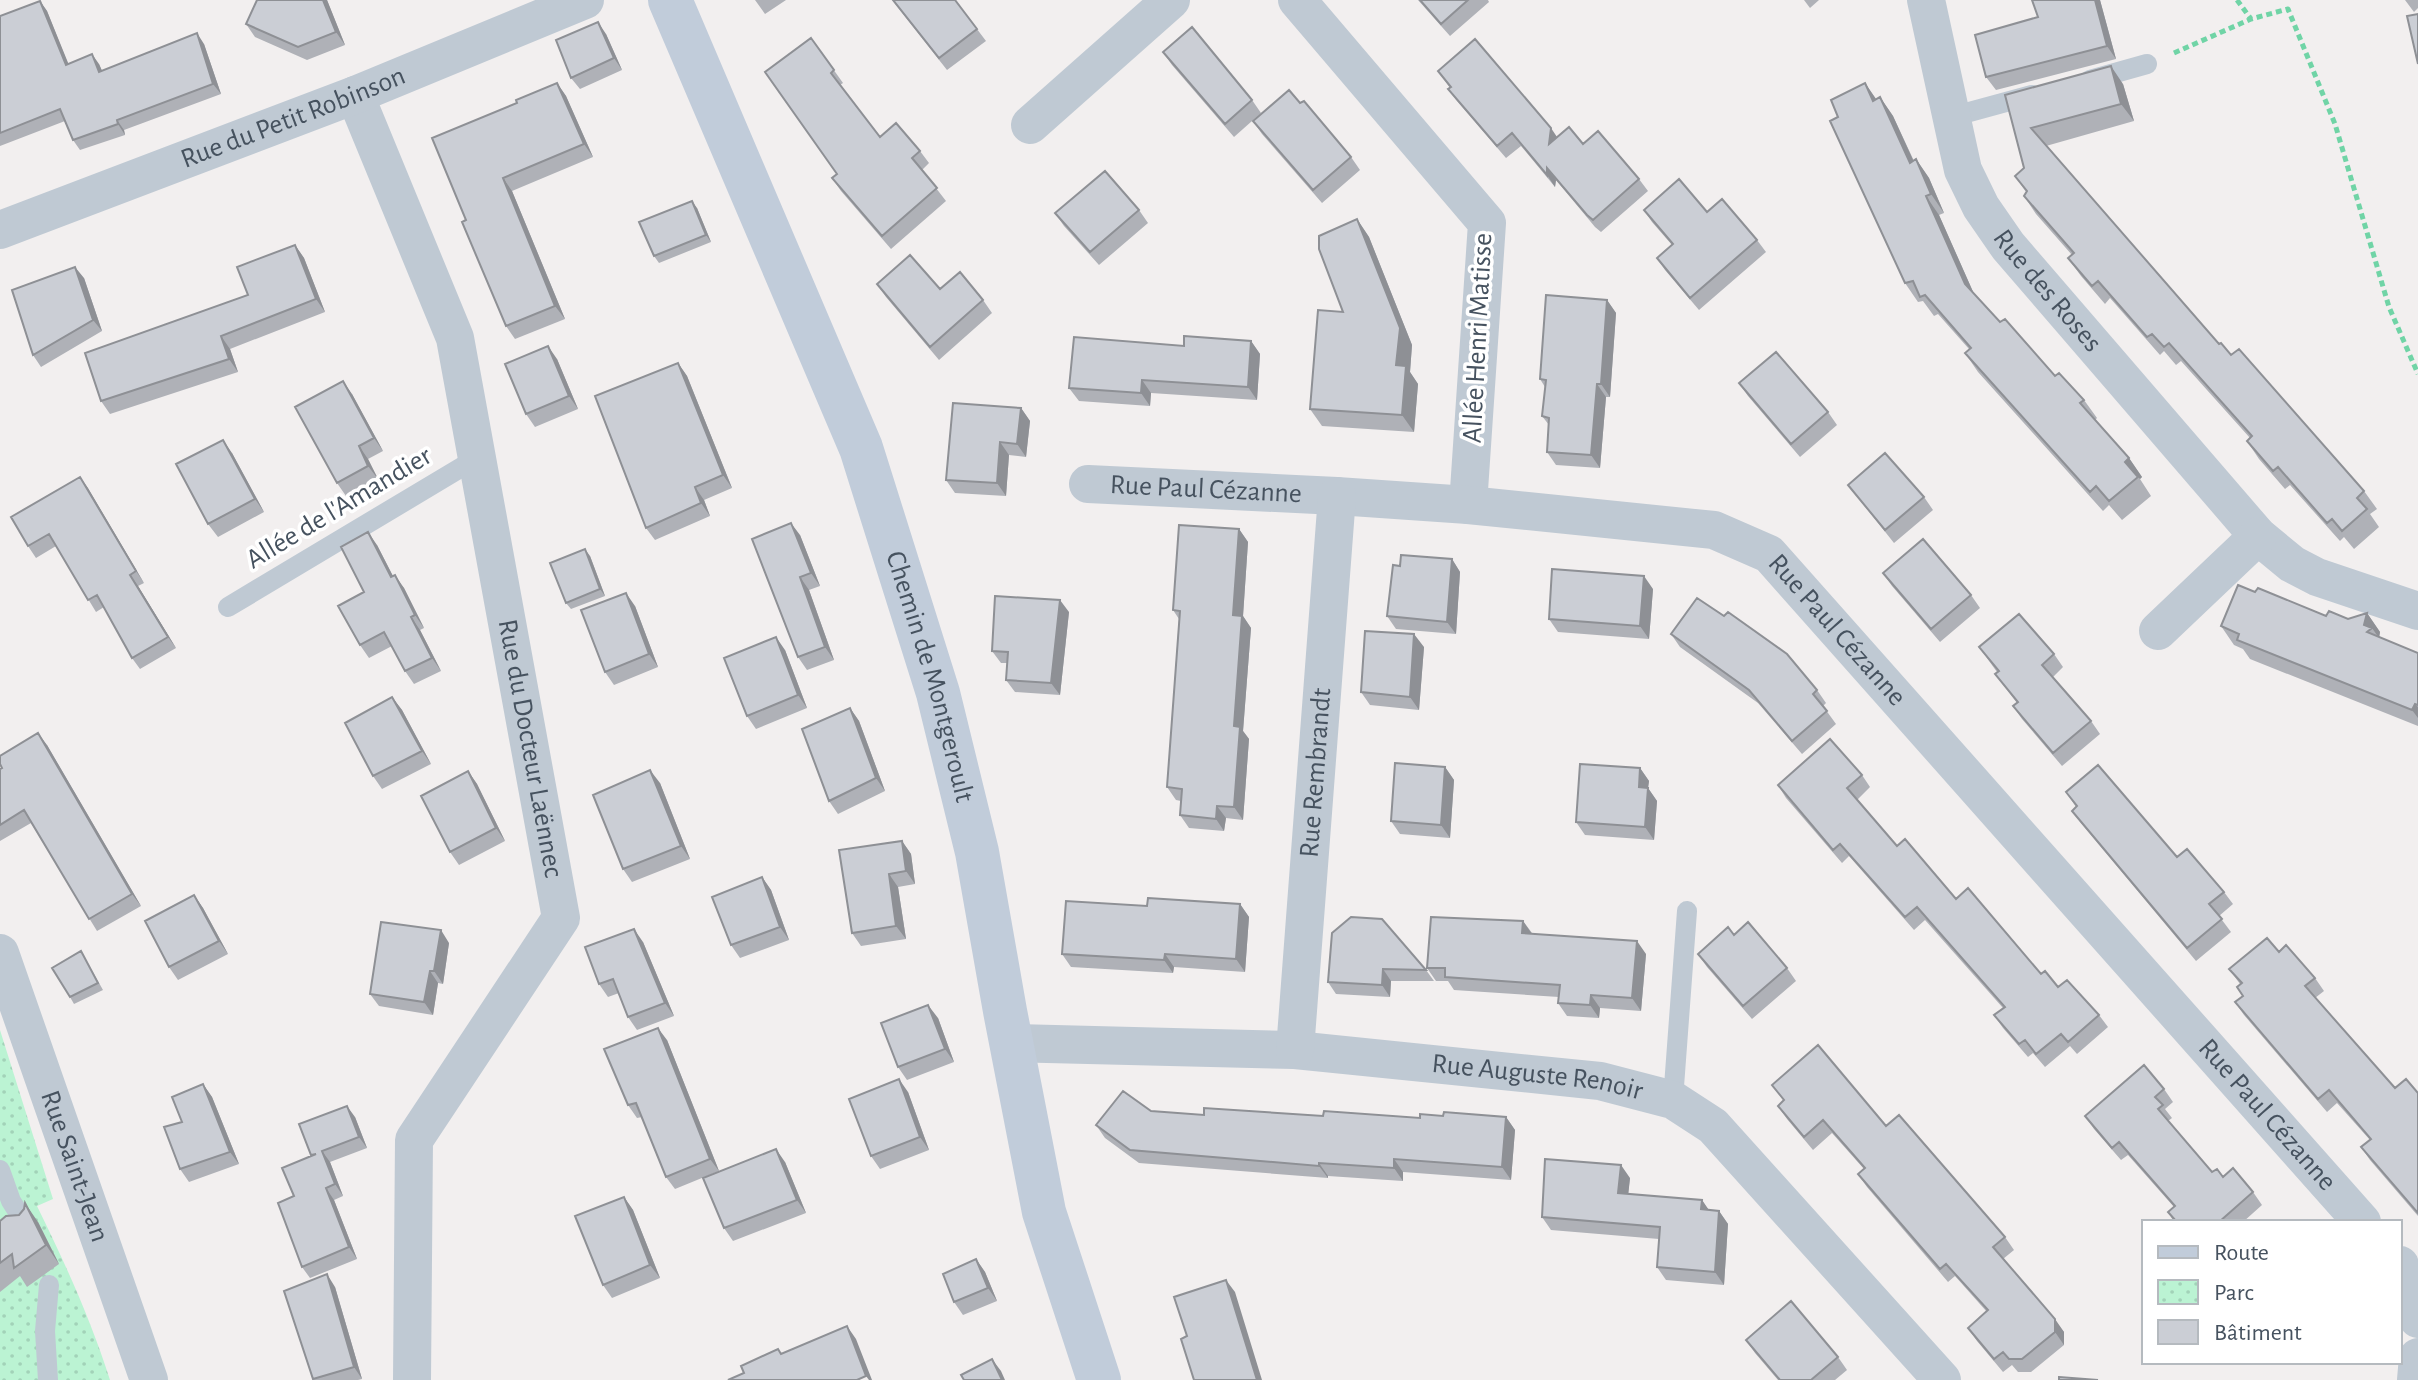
<svg xmlns="http://www.w3.org/2000/svg" width="2418" height="1380" viewBox="0 0 2418 1380" font-family="'Alegreya Sans',sans-serif">
  <style>
    .park { fill: url(#park-dots) }
    .lines { fill: none; stroke-linecap: round; stroke-linejoin: round }
    .path { stroke: #70d4a6; stroke-width: 5; stroke-dasharray: 6 4; stroke-linecap: butt }
    .lane { stroke: #bfc9d3; stroke-width: 20 }
    .street { stroke: #bfc9d3; stroke-width: 38 }
    .secondary { stroke: #c1ccda; stroke-width: 44 }
    .wall { fill: #afb1b7 }
    .shaded-wall { fill: #8e9095 }
    .building { fill: #cbced5; stroke: #8e9095; stroke-width: 2 }
    .labels { text-anchor: middle; dominant-baseline: central; stroke-width: 7; stroke-linejoin: round; paint-order: stroke }
    .street-label { font-size: 28px; fill: #46525f; stroke: #fff }
  </style>
  <defs>
    <pattern id="park-dots" width="8" height="8" patternUnits="userSpaceOnUse" patternTransform="scale(2)"><rect width="8" height="8" fill="#bbf3d3"/><path d="M2 2h.1M6 6h.1" fill="none" stroke="#a2d2b8" stroke-width="1.8" stroke-linecap="round"/></pattern>
  </defs>
  <rect width="100%" height="100%" fill="#f2efef"/>
  <path class="park" d="M 0,1030 L 53,1199 L 37,1206 C 65,1263 91,1320 110,1380 L 0,1380 Z"/>
  <g class="lines">
    <path class="path" d="M 2237,0 L 2251,19
      M 2174,53 L 2251,19 L 2288,9 L 2335,124 L 2389,307 L 2418,374"/>
    <path class="lane" d="M 2090,80 L 2147,64
      M 1951,117 L 2032,95
      M 228,607 L 477,458
      M 1673,1100 L 1687,911
      M 0,1170 L 11,1201 L 25,1223
      M 48,1380 L 45,1331 L 49,1285"/>
    <g class="street">
      <path d="M 1297,0 L 1487,223 L 1468,505"/>
      <path id="s1" d="M 1926,0 L 1963,170 L 1981,207 L 2008,246 L 2258,536 L 2292,564 L 2317,577 L 2418,611"/>
      <path id="s2" d="M 355,95 L 455,338 L 561,918 L 414,1140 L 412,1380"/>
      <path d="M 1030,125 L 1171,0"/>
      <path id="s3" d="M 0,230 L 355,95 L 585,0"/>
      <path id="s4" d="M 1088,484 L 1337,496 L 1468,505 L 1714,530 L 1769,554 L 2362,1222"/>
      <path d="M 2158,631 L 2258,536"/>
      <path id="s5" d="M 0,953 L 149,1380"/>
      <path id="s6" d="M 1011,1043 L 1295,1050 L 1600,1081 L 1673,1100 L 1713,1126 L 1942,1380"/>
      <path id="s7" d="M 1295,1050 L 1337,496"/>
      <path d="M 2400,1265 L 2418,1319"/>
      <path d="M 2416,1380 L 2418,1357"/>
    </g>
    <path class="secondary" id="s8" d="M 670,0 L 861,448 L 938,693 L 977,852 L 1005,1011 L 1044,1212 L 1099,1380"/>
  </g>
  <path class="wall" d="M 257,0 L 327,0 L 345,45 L 307,60 L 255,37 L 246,24 Z
    M 755,0 L 786,0 L 765,14 Z
    M 892,0 L 955,0 L 986,41 L 947,70 Z
    M 1418,0 L 1488,0 L 1489,2 L 1450,36 Z
    M 1804,0 L 1819,0 L 1810,8 Z
    M 2032,0 L 2100,0 L 2116,59 L 1996,90 L 1986,77 L 2038,17 Z
    M 2405,0 L 2418,0 L 2418,8 L 2414,12 Z
    M 40,1 L 47,11 L 68,64 L 99,64 L 102,71 L 204,44 L 221,94 L 124,130 L 125,135 L 80,150 L 73,140 L 65,121 L 0,146 L 0,16 Z
    M 606,34 L 622,70 L 580,89 L 571,78 Z
    M 811,38 L 843,83 L 840,85 L 880,137 L 920,151 L 929,163 L 922,170 L 946,201 L 891,249 L 841,191 L 832,178 L 837,174 Z
    M 1163,52 L 1252,100 L 1261,113 L 1234,137 L 1172,65 Z
    M 1438,71 L 1557,137 L 1583,144 L 1639,179 L 1648,191 L 1601,232 L 1595,227 L 1556,180 L 1555,187 L 1521,146 L 1506,158 L 1457,101 L 1448,89 L 1450,88 Z
    M 557,83 L 566,96 L 593,157 L 512,191 L 565,319 L 515,339 L 506,326 L 466,220 L 517,103 Z
    M 1865,83 L 1876,99 L 1880,97 L 1893,116 L 1914,161 L 1916,159 L 1929,178 L 1944,213 L 1939,215 L 1974,294 L 2000,322 L 2055,376 L 2084,400 L 2097,418 L 2095,420 L 2129,458 L 2142,477 L 2140,479 L 2151,496 L 2122,520 L 2109,505 L 2103,511 L 1978,372 L 1965,353 L 1969,349 L 1938,314 L 1934,316 L 1923,301 L 1918,302 L 1905,283 L 1838,117 Z
    M 2123,84 L 2134,121 L 2046,146 L 2219,344 L 2364,491 L 2377,509 L 2370,514 L 2379,527 L 2354,549 L 2344,537 L 2340,541 L 2290,485 L 2285,489 L 2259,459 L 2247,441 L 2250,438 L 2181,361 L 2176,365 L 2164,351 L 2160,355 L 2110,298 L 2105,304 L 2081,276 L 2068,258 L 2072,255 L 2036,214 L 2024,196 L 2026,192 L 2015,176 L 2024,168 L 2005,95 Z
    M 1300,103 L 1351,157 L 1360,170 L 1322,203 L 1262,134 L 1253,121 Z
    M 697,208 L 711,242 L 659,263 L 654,256 Z
    M 1139,210 L 1148,223 L 1099,265 L 1064,226 L 1055,213 Z
    M 1644,210 L 1707,212 L 1757,240 L 1766,252 L 1699,310 L 1665,270 L 1657,258 L 1672,245 L 1652,222 Z
    M 1357,219 L 1369,237 L 1412,345 L 1410,372 L 1418,384 L 1414,432 L 1322,426 L 1310,409 L 1343,312 Z
    M 295,245 L 304,258 L 325,312 L 230,349 L 238,372 L 110,414 L 101,401 L 248,295 Z
    M 84,278 L 102,331 L 41,367 L 33,355 Z
    M 877,284 L 940,289 L 983,300 L 992,313 L 939,360 L 886,297 Z
    M 1607,300 L 1616,313 L 1610,397 L 1606,397 L 1600,468 L 1556,465 L 1547,452 L 1549,425 L 1542,416 L 1545,387 L 1540,379 Z
    M 1251,341 L 1260,354 L 1257,400 L 1151,393 L 1150,406 L 1079,401 L 1069,388 L 1184,346 Z
    M 557,359 L 578,409 L 535,427 L 526,414 Z
    M 678,363 L 687,376 L 732,488 L 704,500 L 710,516 L 655,540 L 646,528 Z
    M 1739,383 L 1828,412 L 1837,425 L 1800,457 L 1748,396 Z
    M 352,394 L 383,451 L 368,459 L 378,479 L 346,496 L 337,483 Z
    M 1021,408 L 1030,421 L 1026,457 L 1009,455 L 1006,496 L 955,493 L 946,480 Z
    M 232,453 L 264,512 L 218,537 L 208,524 Z
    M 80,477 L 144,583 L 138,586 L 176,648 L 140,669 L 132,658 L 104,607 L 96,612 L 56,546 L 36,558 L 28,546 Z
    M 1848,485 L 1924,497 L 1933,510 L 1894,543 Z
    M 1239,529 L 1248,542 L 1243,616 L 1251,628 L 1243,731 L 1249,739 L 1243,820 L 1226,818 L 1224,831 L 1189,828 L 1180,815 L 1181,801 L 1176,800 L 1167,787 L 1179,619 L 1173,610 Z
    M 800,535 L 820,586 L 809,590 L 834,660 L 807,670 L 798,657 Z
    M 377,545 L 393,576 L 404,588 L 424,628 L 420,630 L 441,671 L 414,684 L 405,671 L 392,646 L 369,658 L 360,645 L 364,592 Z
    M 590,556 L 605,596 L 571,609 L 566,603 Z
    M 1452,559 L 1460,572 L 1456,634 L 1396,629 L 1387,616 L 1400,566 Z
    M 1883,573 L 1971,595 L 1980,608 L 1940,642 L 1892,586 Z
    M 1653,589 L 1649,639 L 1558,632 L 1549,619 Z
    M 2255,592 L 2326,616 L 2348,619 L 2367,613 L 2380,632 L 2379,637 L 2418,653 L 2418,726 L 2250,659 L 2243,649 L 2234,645 L 2221,626 Z
    M 635,606 L 658,667 L 614,685 L 605,672 Z
    M 1069,612 L 1060,695 L 1015,692 L 1006,680 L 1007,663 L 1001,663 L 992,651 Z
    M 1671,634 L 1817,690 L 1826,703 L 1823,706 L 1836,724 L 1802,754 L 1758,703 L 1680,647 Z
    M 1424,647 L 1419,710 L 1370,705 L 1361,692 Z
    M 1979,647 L 2054,654 L 2063,667 L 2053,677 L 2091,721 L 2100,734 L 2062,766 L 2022,719 L 2013,706 L 2017,703 L 1995,674 L 1997,672 Z
    M 785,650 L 807,708 L 756,729 L 747,716 Z
    M 392,697 L 402,710 L 431,764 L 382,789 L 373,776 Z
    M 850,708 L 859,721 L 885,791 L 838,814 L 829,801 Z
    M 47,745 L 141,906 L 97,931 L 31,823 L 0,841 L 0,769 Z
    M 1445,767 L 1454,780 L 1450,838 L 1400,834 L 1391,821 Z
    M 1640,768 L 1649,781 L 1648,788 L 1657,801 L 1654,840 L 1585,835 L 1576,822 Z
    M 468,771 L 477,784 L 505,841 L 459,865 L 450,852 Z
    M 1862,775 L 1870,787 L 1857,800 L 1897,846 L 2041,974 L 2099,1015 L 2108,1027 L 2077,1054 L 2070,1046 L 2045,1067 L 2033,1053 L 2028,1057 L 2003,1028 L 1994,1015 L 2003,1008 L 1925,920 L 1914,930 L 1849,856 L 1842,863 L 1786,798 L 1778,785 Z
    M 660,783 L 690,859 L 632,882 L 623,869 Z
    M 2066,792 L 2177,857 L 2224,892 L 2233,904 L 2219,916 L 2231,932 L 2196,961 L 2081,823 L 2072,811 L 2076,807 Z
    M 902,841 L 911,854 L 915,884 L 898,887 L 906,939 L 861,946 L 852,933 Z
    M 762,877 L 771,890 L 789,940 L 740,958 L 731,945 Z
    M 194,895 L 203,908 L 228,954 L 178,980 L 169,967 Z
    M 1240,904 L 1249,917 L 1245,972 L 1174,967 L 1173,973 L 1071,967 L 1062,954 L 1147,906 Z
    M 1523,921 L 1532,933 L 1646,954 L 1641,1011 L 1600,1008 L 1599,1018 L 1567,1016 L 1558,1003 L 1559,997 L 1454,990 L 1448,981 L 1436,981 L 1427,968 Z
    M 1332,933 L 1426,970 L 1434,981 L 1391,981 L 1390,997 L 1336,994 L 1328,982 Z
    M 1734,935 L 1787,968 L 1796,981 L 1752,1019 L 1707,967 L 1698,954 Z
    M 643,942 L 674,1016 L 637,1030 L 628,1017 L 619,993 L 608,997 L 599,984 Z
    M 449,943 L 443,984 L 438,983 L 433,1015 L 379,1006 L 370,994 Z
    M 81,951 L 103,990 L 74,1004 L 70,997 Z
    M 2279,952 L 2315,978 L 2324,991 L 2315,998 L 2395,1088 L 2418,1093 L 2418,1216 L 2370,1160 L 2361,1147 L 2370,1140 L 2337,1103 L 2327,1112 L 2244,1015 L 2235,1002 L 2243,996 L 2240,984 L 2229,969 Z
    M 938,1018 L 954,1062 L 907,1080 L 898,1067 Z
    M 667,1040 L 719,1171 L 675,1189 L 666,1177 L 642,1117 L 637,1118 L 628,1105 Z
    M 203,1084 L 212,1097 L 239,1164 L 189,1182 L 180,1169 L 182,1122 Z
    M 1772,1085 L 1886,1126 L 2005,1237 L 2014,1250 L 2003,1259 L 2064,1332 L 2064,1345 L 2031,1372 L 2018,1372 L 2012,1365 L 2003,1372 L 1977,1341 L 1968,1328 L 1987,1312 L 1955,1276 L 1948,1282 L 1867,1187 L 1858,1174 L 1864,1169 L 1832,1133 L 1813,1150 L 1787,1119 L 1778,1106 L 1784,1101 Z
    M 2164,1089 L 2173,1102 L 2165,1109 L 2172,1118 L 2168,1121 L 2212,1172 L 2253,1192 L 2262,1205 L 2243,1222 L 2174,1222 L 2168,1212 L 2174,1207 L 2128,1155 L 2121,1160 L 2094,1129 L 2085,1116 Z
    M 908,1092 L 929,1150 L 880,1169 L 871,1156 Z
    M 1151,1111 L 1204,1115 L 1420,1118 L 1443,1116 L 1506,1117 L 1515,1130 L 1511,1180 L 1403,1172 L 1403,1181 L 1328,1176 L 1328,1178 L 1139,1163 L 1105,1138 L 1096,1125 Z
    M 355,1117 L 367,1148 L 330,1162 L 343,1196 L 334,1200 L 357,1259 L 310,1278 L 302,1267 L 311,1155 Z
    M 785,1162 L 806,1213 L 733,1241 L 724,1228 Z
    M 1630,1178 L 1628,1194 L 1702,1200 L 1708,1210 L 1719,1211 L 1728,1224 L 1724,1285 L 1666,1280 L 1657,1267 L 1659,1239 L 1551,1230 L 1542,1217 Z
    M 624,1197 L 633,1210 L 660,1278 L 612,1298 L 603,1285 Z
    M 0,1221 L 38,1222 L 59,1264 L 27,1287 L 20,1276 L 0,1292 Z
    M 976,1259 L 985,1272 L 997,1301 L 963,1315 L 954,1302 Z
    M 335,1287 L 362,1379 L 358,1380 L 313,1380 L 284,1291 Z
    M 1746,1340 L 1838,1357 L 1847,1370 L 1835,1380 L 1778,1380 L 1755,1353 Z"/>
  <path class="shaded-wall" d="M 323,0 L 327,0 L 345,45 L 336,32 Z
    M 2095,0 L 2100,0 L 2116,59 L 2107,46 Z
    M 40,1 L 47,11 L 73,75 L 66,65 Z
    M 598,22 L 606,34 L 622,70 L 614,58 Z
    M 197,33 L 204,44 L 221,94 L 213,84 Z
    M 92,54 L 99,64 L 107,82 L 99,72 Z
    M 2111,66 L 2123,84 L 2134,121 L 2121,104 Z
    M 557,83 L 566,96 L 593,157 L 584,144 Z
    M 1865,83 L 1878,102 L 1873,101 Z
    M 1880,97 L 1893,116 L 1923,182 L 1910,163 Z
    M 117,120 L 124,130 L 125,135 L 118,124 Z
    M 1551,128 L 1559,140 L 1549,144 Z
    M 1916,159 L 1929,178 L 1944,213 L 1931,194 Z
    M 1547,168 L 1556,180 L 1555,187 L 1547,175 Z
    M 503,178 L 512,191 L 565,319 L 555,306 Z
    M 1926,196 L 1939,215 L 1978,303 L 1965,284 Z
    M 692,201 L 697,208 L 711,242 L 706,235 Z
    M 1357,219 L 1369,237 L 1412,345 L 1410,372 L 1418,384 L 1414,432 L 1402,415 L 1396,365 Z
    M 295,245 L 304,258 L 325,312 L 316,299 Z
    M 75,267 L 84,278 L 102,331 L 93,320 Z
    M 1607,300 L 1616,313 L 1610,397 L 1601,384 Z
    M 221,336 L 230,349 L 238,372 L 229,359 Z
    M 1251,341 L 1260,354 L 1257,400 L 1248,387 Z
    M 548,346 L 557,359 L 578,409 L 569,396 Z
    M 678,363 L 687,376 L 732,488 L 723,475 Z
    M 1142,380 L 1151,393 L 1150,406 L 1141,393 Z
    M 343,381 L 352,394 L 383,451 L 374,438 Z
    M 1597,384 L 1606,397 L 1600,468 L 1591,455 Z
    M 1021,408 L 1030,421 L 1026,457 L 1017,444 Z
    M 223,440 L 232,453 L 264,512 L 255,499 Z
    M 1000,442 L 1009,455 L 1006,496 L 997,483 Z
    M 359,446 L 368,459 L 378,479 L 368,466 Z
    M 2129,458 L 2142,477 L 2140,479 L 2125,462 Z
    M 80,477 L 88,488 L 144,583 L 136,571 Z
    M 695,487 L 704,500 L 710,516 L 701,503 Z
    M 791,523 L 800,535 L 820,586 L 811,573 Z
    M 1239,529 L 1248,542 L 1243,616 L 1251,628 L 1243,731 L 1249,739 L 1243,820 L 1234,807 L 1233,615 Z
    M 368,532 L 377,545 L 400,590 L 391,577 Z
    M 585,549 L 590,556 L 605,596 L 600,589 Z
    M 1452,559 L 1460,572 L 1456,634 L 1447,622 Z
    M 130,575 L 138,586 L 176,648 L 168,637 Z
    M 395,575 L 404,588 L 424,628 L 415,615 Z
    M 1644,576 L 1653,589 L 1649,639 L 1640,626 Z
    M 800,577 L 809,590 L 834,660 L 825,647 Z
    M 626,593 L 635,606 L 658,667 L 649,654 Z
    M 1060,600 L 1069,612 L 1060,695 L 1051,683 Z
    M 2367,613 L 2380,632 L 2379,638 L 2372,628 L 2364,625 Z
    M 411,617 L 420,630 L 441,671 L 432,658 Z
    M 1414,634 L 1424,647 L 1419,710 L 1410,697 Z
    M 776,637 L 785,650 L 807,708 L 798,695 Z
    M 392,697 L 402,710 L 431,764 L 422,751 Z
    M 2415,704 L 2418,707 L 2418,718 L 2412,710 Z
    M 850,708 L 859,721 L 885,791 L 876,778 Z
    M 38,733 L 47,745 L 141,906 L 132,894 Z
    M 1445,767 L 1454,780 L 1450,838 L 1441,825 Z
    M 1640,768 L 1649,781 L 1648,788 L 1657,801 L 1654,840 L 1645,827 L 1639,787 Z
    M 650,770 L 660,783 L 690,859 L 681,846 Z
    M 468,771 L 477,784 L 505,841 L 496,828 Z
    M 1217,806 L 1226,818 L 1224,831 L 1216,819 Z
    M 902,841 L 911,854 L 915,884 L 906,871 Z
    M 889,874 L 898,887 L 906,939 L 896,926 Z
    M 762,877 L 771,890 L 789,940 L 780,927 Z
    M 194,895 L 203,908 L 228,954 L 219,941 Z
    M 1240,904 L 1249,917 L 1245,972 L 1236,959 Z
    M 1523,921 L 1532,934 L 1522,933 Z
    M 634,929 L 643,942 L 674,1016 L 665,1003 Z
    M 441,930 L 449,943 L 443,984 L 434,971 Z
    M 1637,941 L 1646,954 L 1641,1011 L 1632,998 Z
    M 1165,954 L 1174,967 L 1173,973 L 1164,960 Z
    M 1383,969 L 1391,981 L 1390,997 L 1382,985 Z
    M 430,971 L 438,983 L 433,1015 L 424,1002 Z
    M 1591,995 L 1600,1008 L 1599,1018 L 1590,1005 Z
    M 928,1005 L 938,1018 L 954,1062 L 945,1049 Z
    M 658,1028 L 667,1040 L 719,1171 L 710,1159 Z
    M 899,1079 L 908,1092 L 929,1150 L 920,1137 Z
    M 203,1084 L 212,1097 L 239,1164 L 230,1152 Z
    M 347,1106 L 355,1117 L 367,1148 L 359,1137 Z
    M 1506,1117 L 1515,1130 L 1511,1180 L 1502,1167 Z
    M 776,1149 L 785,1162 L 806,1213 L 797,1200 Z
    M 322,1151 L 330,1162 L 343,1196 L 335,1184 Z
    M 1394,1159 L 1403,1172 L 1403,1181 L 1394,1168 Z
    M 1319,1163 L 1328,1176 L 1328,1178 L 1319,1166 Z
    M 1621,1165 L 1630,1178 L 1627,1206 L 1618,1193 Z
    M 326,1188 L 334,1200 L 357,1259 L 349,1247 Z
    M 624,1197 L 633,1210 L 660,1278 L 650,1265 Z
    M 1702,1200 L 1711,1213 L 1701,1209 Z
    M 25,1203 L 38,1222 L 59,1264 L 46,1245 Z
    M 1719,1211 L 1728,1224 L 1724,1285 L 1715,1272 Z
    M 976,1259 L 985,1272 L 997,1301 L 988,1288 Z
    M 327,1274 L 335,1287 L 362,1379 L 354,1367 Z
    M 1226,1280 L 1235,1292 L 1262,1380 L 1257,1380 Z
    M 2055,1319 L 2064,1332 L 2064,1345 L 2055,1332 Z
    M 847,1326 L 856,1339 L 872,1380 L 869,1380 L 866,1376 Z
    M 992,1359 L 1001,1371 L 1005,1380 L 1002,1380 Z"/>
  <path class="building" d="M 257,0 L 323,0 L 336,32 L 298,47 L 246,24 Z
    M 893,0 L 955,0 L 977,29 L 939,58 Z
    M 1420,0 L 1468,0 L 1441,24 Z
    M 2032,0 L 2095,0 L 2107,46 L 1986,77 L 1975,35 L 2038,17 Z
    M 40,1 L 66,65 L 92,54 L 99,72 L 197,33 L 213,84 L 117,120 L 118,124 L 73,140 L 60,109 L 0,133 L 0,16 Z
    M 2418,14 L 2418,64 L 2407,16 Z
    M 598,22 L 614,58 L 571,78 L 556,40 Z
    M 1192,27 L 1252,100 L 1225,124 L 1163,52 Z
    M 811,38 L 834,70 L 831,73 L 880,137 L 896,123 L 920,151 L 912,158 L 937,188 L 882,236 L 832,178 L 837,174 L 765,72 Z
    M 1475,39 L 1551,128 L 1549,144 L 1569,127 L 1583,144 L 1598,131 L 1639,179 L 1593,220 L 1587,215 L 1547,168 L 1547,175 L 1512,133 L 1497,146 L 1448,89 L 1451,87 L 1438,71 Z
    M 2111,66 L 2121,104 L 2031,128 L 2219,344 L 2221,343 L 2231,355 L 2239,349 L 2364,491 L 2357,498 L 2367,509 L 2342,531 L 2332,519 L 2327,523 L 2278,467 L 2273,471 L 2247,441 L 2252,436 L 2169,343 L 2164,347 L 2152,334 L 2147,337 L 2098,281 L 2092,286 L 2068,258 L 2074,253 L 2024,196 L 2027,191 L 2015,176 L 2024,168 L 2005,95 Z
    M 557,83 L 584,144 L 503,178 L 555,306 L 506,326 L 462,222 L 466,220 L 432,138 L 517,103 L 516,100 Z
    M 1865,83 L 1873,101 L 1880,97 L 1910,163 L 1916,159 L 1931,194 L 1926,196 L 1965,284 L 2000,322 L 2005,319 L 2055,376 L 2059,373 L 2084,400 L 2080,403 L 2129,458 L 2125,462 L 2138,477 L 2109,501 L 2096,486 L 2090,492 L 1965,353 L 1971,348 L 1925,295 L 1920,297 L 1913,281 L 1905,283 L 1830,121 L 1838,117 L 1831,100 Z
    M 1289,90 L 1300,103 L 1304,101 L 1351,157 L 1313,190 L 1253,121 Z
    M 1105,171 L 1139,210 L 1090,252 L 1055,213 Z
    M 1679,179 L 1707,212 L 1722,199 L 1757,240 L 1690,298 L 1657,258 L 1673,244 L 1644,210 Z
    M 692,201 L 706,235 L 654,256 L 639,222 Z
    M 1357,219 L 1400,328 L 1396,365 L 1406,366 L 1402,415 L 1310,409 L 1318,310 L 1343,312 L 1319,249 L 1319,236 Z
    M 295,245 L 316,299 L 221,336 L 229,359 L 101,401 L 85,353 L 248,295 L 237,267 Z
    M 910,255 L 940,289 L 960,272 L 983,300 L 930,347 L 877,284 Z
    M 75,267 L 93,320 L 33,355 L 12,290 Z
    M 1546,295 L 1607,300 L 1601,384 L 1597,384 L 1591,455 L 1547,452 L 1549,418 L 1542,416 L 1546,380 L 1540,379 Z
    M 1184,336 L 1251,341 L 1248,387 L 1142,380 L 1141,393 L 1069,388 L 1074,337 L 1184,346 Z
    M 548,346 L 569,396 L 526,414 L 505,364 Z
    M 1776,352 L 1828,412 L 1791,444 L 1739,383 Z
    M 678,363 L 723,475 L 695,487 L 701,503 L 646,528 L 595,396 Z
    M 343,381 L 374,438 L 359,446 L 368,466 L 337,483 L 295,407 Z
    M 953,403 L 1021,408 L 1017,444 L 1000,442 L 997,483 L 946,480 Z
    M 223,440 L 255,499 L 208,524 L 176,464 Z
    M 1885,453 L 1924,497 L 1885,530 L 1848,485 Z
    M 80,477 L 136,571 L 130,575 L 168,637 L 132,658 L 97,595 L 88,600 L 49,534 L 28,546 L 11,517 Z
    M 791,523 L 811,573 L 800,577 L 825,647 L 798,657 L 752,539 Z
    M 1179,525 L 1239,529 L 1233,615 L 1242,616 L 1234,726 L 1240,727 L 1234,807 L 1217,806 L 1216,819 L 1180,815 L 1182,789 L 1167,787 L 1180,611 L 1173,610 Z
    M 368,532 L 391,577 L 395,575 L 415,615 L 411,617 L 432,658 L 405,671 L 384,632 L 360,645 L 338,606 L 364,592 L 341,547 Z
    M 1923,539 L 1971,595 L 1931,629 L 1883,573 Z
    M 585,549 L 600,589 L 566,603 L 550,563 Z
    M 1401,555 L 1452,559 L 1447,622 L 1387,616 L 1393,565 L 1400,566 Z
    M 1552,569 L 1644,576 L 1640,626 L 1549,619 Z
    M 2238,585 L 2255,592 L 2258,588 L 2326,616 L 2329,611 L 2348,619 L 2367,613 L 2364,625 L 2372,628 L 2367,632 L 2418,653 L 2418,705 L 2415,704 L 2412,710 L 2237,640 L 2239,634 L 2221,626 Z
    M 626,593 L 649,654 L 605,672 L 581,610 Z
    M 995,596 L 1060,600 L 1051,683 L 1006,680 L 1008,652 L 992,651 Z
    M 1697,598 L 1724,616 L 1728,612 L 1787,654 L 1817,690 L 1813,694 L 1827,711 L 1792,741 L 1749,690 L 1671,634 Z
    M 2019,614 L 2054,654 L 2042,665 L 2091,721 L 2053,753 L 2013,706 L 2018,702 L 1995,674 L 1999,671 L 1979,647 Z
    M 1365,631 L 1414,634 L 1410,697 L 1361,692 Z
    M 776,637 L 798,695 L 747,716 L 724,658 Z
    M 392,697 L 422,751 L 373,776 L 345,723 Z
    M 850,708 L 876,778 L 829,801 L 802,729 Z
    M 38,733 L 132,894 L 89,919 L 24,810 L 0,825 L 0,769 L 2,768 L 0,764 L 0,756 Z
    M 1830,739 L 1862,775 L 1847,788 L 1897,846 L 1905,839 L 1956,899 L 1968,888 L 2041,974 L 2045,971 L 2058,987 L 2067,980 L 2099,1015 L 2068,1042 L 2061,1034 L 2036,1054 L 2025,1040 L 2019,1044 L 1994,1015 L 2005,1007 L 1917,907 L 1905,917 L 1840,844 L 1833,850 L 1778,785 Z
    M 1395,763 L 1445,767 L 1441,825 L 1391,821 Z
    M 1580,764 L 1640,768 L 1639,787 L 1648,788 L 1645,827 L 1576,822 Z
    M 2098,765 L 2177,857 L 2187,849 L 2224,892 L 2209,904 L 2222,919 L 2187,948 L 2072,811 L 2077,806 L 2066,792 Z
    M 650,770 L 681,846 L 623,869 L 593,795 Z
    M 468,771 L 496,828 L 450,852 L 421,796 Z
    M 902,841 L 906,871 L 889,874 L 896,926 L 852,933 L 839,850 Z
    M 762,877 L 780,927 L 731,945 L 712,897 Z
    M 194,895 L 219,941 L 169,967 L 145,921 Z
    M 1148,898 L 1240,904 L 1236,959 L 1165,954 L 1164,960 L 1062,954 L 1066,901 L 1147,906 Z
    M 1351,917 L 1382,919 L 1426,970 L 1383,969 L 1382,985 L 1328,982 L 1332,933 Z
    M 1431,917 L 1523,921 L 1522,933 L 1637,941 L 1632,998 L 1591,995 L 1590,1005 L 1558,1003 L 1560,985 L 1445,977 L 1445,968 L 1427,968 Z
    M 381,922 L 441,930 L 434,971 L 430,971 L 424,1002 L 370,994 Z
    M 1748,922 L 1787,968 L 1743,1006 L 1698,954 L 1728,927 L 1734,935 Z
    M 634,929 L 665,1003 L 628,1017 L 613,979 L 599,984 L 585,947 Z
    M 2267,938 L 2279,952 L 2286,945 L 2315,978 L 2305,986 L 2395,1088 L 2406,1079 L 2418,1093 L 2418,1213 L 2361,1147 L 2371,1139 L 2329,1090 L 2318,1099 L 2235,1002 L 2243,996 L 2237,987 L 2242,983 L 2229,969 Z
    M 81,951 L 98,983 L 70,997 L 52,968 Z
    M 928,1005 L 945,1049 L 898,1067 L 881,1023 Z
    M 658,1028 L 710,1159 L 666,1177 L 636,1103 L 628,1105 L 604,1049 Z
    M 1818,1045 L 1886,1126 L 1899,1115 L 2005,1237 L 1993,1247 L 2055,1319 L 2055,1332 L 2022,1359 L 2009,1359 L 2003,1352 L 1994,1359 L 1968,1328 L 1988,1310 L 1946,1264 L 1940,1269 L 1858,1174 L 1865,1168 L 1823,1120 L 1804,1137 L 1778,1106 L 1784,1100 L 1772,1085 Z
    M 2144,1065 L 2164,1089 L 2155,1097 L 2163,1105 L 2158,1109 L 2212,1172 L 2217,1169 L 2223,1177 L 2233,1168 L 2253,1192 L 2219,1222 L 2174,1222 L 2176,1221 L 2168,1212 L 2175,1206 L 2119,1142 L 2112,1148 L 2085,1116 Z
    M 899,1079 L 920,1137 L 871,1156 L 849,1099 Z
    M 203,1084 L 230,1152 L 180,1169 L 164,1127 L 182,1122 L 172,1097 Z
    M 1123,1091 L 1151,1111 L 1204,1115 L 1204,1108 L 1323,1116 L 1324,1111 L 1420,1118 L 1420,1114 L 1443,1116 L 1444,1112 L 1506,1117 L 1502,1167 L 1394,1159 L 1394,1168 L 1319,1163 L 1319,1166 L 1130,1150 L 1096,1125 Z
    M 347,1106 L 359,1137 L 322,1151 L 335,1184 L 326,1188 L 349,1247 L 302,1267 L 278,1203 L 294,1196 L 282,1168 L 316,1154 L 311,1155 L 299,1124 Z
    M 776,1149 L 797,1200 L 724,1228 L 703,1178 Z
    M 1545,1159 L 1621,1165 L 1618,1193 L 1702,1200 L 1701,1209 L 1719,1211 L 1715,1272 L 1657,1267 L 1660,1227 L 1542,1217 Z
    M 624,1197 L 650,1265 L 603,1285 L 575,1216 Z
    M 25,1203 L 46,1245 L 14,1268 L 12,1254 L 0,1263 L 0,1221 L 6,1216 L 19,1215 L 24,1209 Z
    M 976,1259 L 988,1288 L 954,1302 L 943,1274 Z
    M 327,1274 L 354,1367 L 313,1379 L 284,1291 Z
    M 1226,1280 L 1257,1380 L 1194,1380 L 1181,1339 L 1187,1336 L 1174,1297 Z
    M 1791,1301 L 1838,1357 L 1811,1380 L 1780,1380 L 1746,1340 Z
    M 847,1326 L 866,1376 L 857,1380 L 728,1380 L 744,1373 L 741,1366 L 778,1349 L 781,1354 Z
    M 992,1359 L 1002,1380 L 964,1380 L 961,1375 Z
    M 2059,1377 L 2098,1380 L 2059,1380 Z"/>
  <g class="labels">
    <g class="street-label">
      <text stroke="none"><textPath href="#s3" startOffset="314">Rue du Petit Robinson</textPath></text>
      <text stroke="none"><textPath href="#s1" startOffset="322">Rue des Roses</textPath></text>
      <text transform="translate(1478 338) rotate(-87)">Allée Henri Matisse</text>
      <text stroke="none"><textPath href="#s4" startOffset="118">Rue Paul Cézanne</textPath></text>
      <text transform="translate(339 508) rotate(-31)">Allée de l'Amandier</text>
      <text stroke="none"><textPath href="#s4" startOffset="790">Rue Paul Cézanne</textPath></text>
      <text stroke="none"><textPath href="#s8" startOffset="726">Chemin de Montgeroult</textPath></text>
      <text stroke="none"><textPath href="#s2" startOffset="680">Rue du Docteur Laënnec</textPath></text>
      <text stroke="none"><textPath href="#s7" startOffset="278">Rue Rembrandt</textPath></text>
      <text stroke="none"><textPath href="#s6" startOffset="528">Rue Auguste Renoir</textPath></text>
      <text stroke="none"><textPath href="#s4" startOffset="1438">Rue Paul Cézanne</textPath></text>
      <text stroke="none"><textPath href="#s5" startOffset="226">Rue Saint-Jean</textPath></text>
    </g>
  </g>
  <rect x="2142" y="1220" width="260" height="144" fill="#ffffff" stroke="#b5babf" stroke-width="2"/>
  <rect x="2158" y="1246" width="40" height="12" fill="#c1ccda" stroke="#b5babf" stroke-width="2"/>
  <text x="2214" y="1260" font-size="24" fill="#46525f">Route</text>
  <rect x="2158" y="1280" width="40" height="24" fill="url(#park-dots)" stroke="#b5babf" stroke-width="2"/>
  <text x="2214" y="1300" font-size="24" fill="#46525f">Parc</text>
  <rect x="2158" y="1320" width="40" height="24" fill="#cbced5" stroke="#b5babf" stroke-width="2"/>
  <text x="2214" y="1340" font-size="24" fill="#46525f">Bâtiment</text>
</svg>
